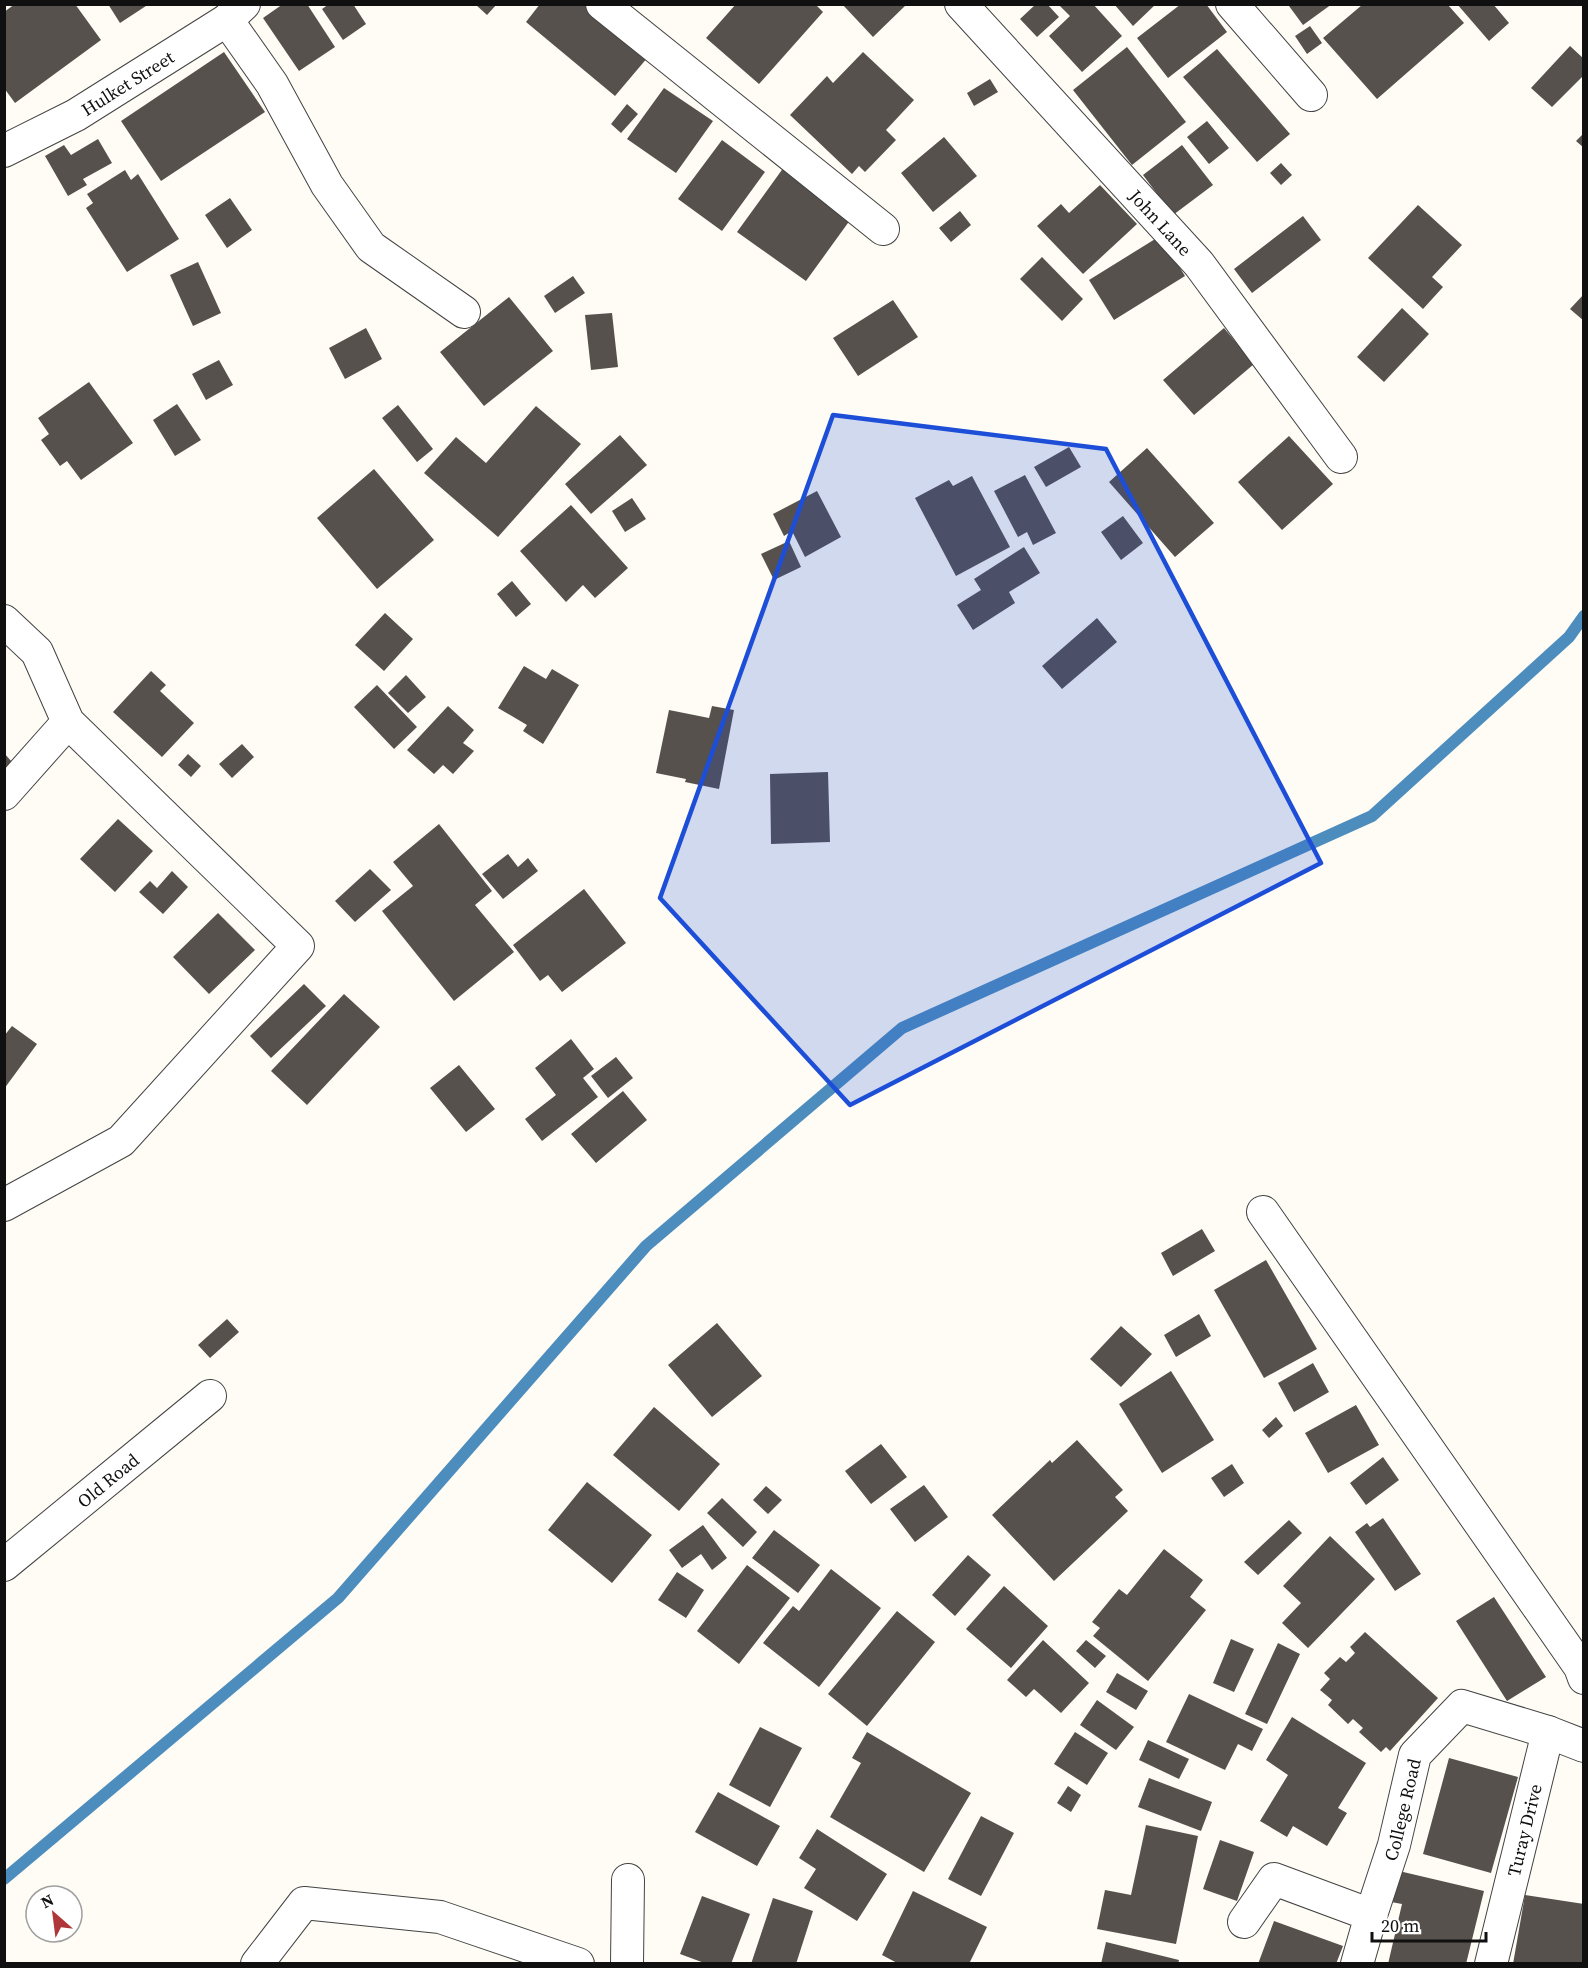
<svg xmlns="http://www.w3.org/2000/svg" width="1588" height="1968" viewBox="0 0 1588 1968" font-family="'Source Serif 4',serif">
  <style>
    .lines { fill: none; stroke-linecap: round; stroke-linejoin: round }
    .stream { stroke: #4d8dbe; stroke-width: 12 }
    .building { fill: #57514d }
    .street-casing { stroke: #434343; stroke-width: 34 }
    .street { stroke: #fff; stroke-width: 32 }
    .marked { fill: #1d4ed8; fill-opacity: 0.2; stroke: #1d4ed8; stroke-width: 4.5; stroke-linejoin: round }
    .labels { text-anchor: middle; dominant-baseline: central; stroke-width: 6; stroke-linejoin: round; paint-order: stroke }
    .street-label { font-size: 18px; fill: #101010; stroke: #fff }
  </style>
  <rect width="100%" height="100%" fill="#fefcf4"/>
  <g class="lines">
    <path class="stream" d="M 4,1879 L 338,1598 L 646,1246 L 902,1028 L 1372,816 L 1569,637 L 1584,616"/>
  </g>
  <path class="building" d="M 15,4 L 75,4 L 101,40 L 15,103 L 4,88 L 4,12 Z
    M 108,4 L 149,4 L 120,23 Z
    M 283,4 L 307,4 L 335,47 L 299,71 L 263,18 Z
    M 329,4 L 353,4 L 366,24 L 343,40 L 322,9 Z
    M 475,4 L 497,4 L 487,15 Z
    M 540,4 L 586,4 L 648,57 L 615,96 L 526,22 Z
    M 736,4 L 815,4 L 823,12 L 759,84 L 706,38 Z
    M 842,4 L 907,4 L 873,37 Z
    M 1036,4 L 1047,4 L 1059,17 L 1037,37 L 1020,19 Z
    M 1058,4 L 1093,4 L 1122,36 L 1082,72 L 1049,36 L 1070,16 Z
    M 1114,4 L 1156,4 L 1133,26 Z
    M 1181,4 L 1206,4 L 1227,32 L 1168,78 L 1137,38 Z
    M 1291,4 L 1332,4 L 1303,25 L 1289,6 Z
    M 1457,4 L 1493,4 L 1509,23 L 1489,41 Z
    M 1362,5 L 1448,5 L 1464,23 L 1377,99 L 1323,38 Z
    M 1310,26 L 1322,43 L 1307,54 L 1295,36 Z
    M 1570,46 L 1584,59 L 1584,75 L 1552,107 L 1531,88 Z
    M 1127,47 L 1186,122 L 1132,165 L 1073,90 Z
    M 1217,49 L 1290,134 L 1257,162 L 1183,77 Z
    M 224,52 L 265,112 L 161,181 L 121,121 Z
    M 863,52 L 914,100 L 886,130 L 896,140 L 865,172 L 859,166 L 852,174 L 790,115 L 827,76 L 833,83 Z
    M 990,79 L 998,92 L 974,106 L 967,93 Z
    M 664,88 L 713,121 L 676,173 L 627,139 Z
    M 627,104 L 638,114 L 621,133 L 611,124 Z
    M 1207,121 L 1229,148 L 1209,164 L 1187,137 Z
    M 1584,133 L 1584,148 L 1576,141 Z
    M 944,137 L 977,176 L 933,212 L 901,173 Z
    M 98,139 L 112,163 L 83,179 L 87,185 L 68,196 L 45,156 L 64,145 L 71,155 Z
    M 722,140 L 765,172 L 722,231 L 678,199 Z
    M 1182,145 L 1213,185 L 1173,215 L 1143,175 Z
    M 1281,163 L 1292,175 L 1281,185 L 1270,173 Z
    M 784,167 L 853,216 L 806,281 L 737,232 Z
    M 125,170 L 131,180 L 138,174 L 179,239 L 127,272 L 86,208 L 93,203 L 87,194 Z
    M 1100,185 L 1137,224 L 1083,274 L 1037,226 L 1061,204 L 1069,213 Z
    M 230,198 L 252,230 L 227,248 L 205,215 Z
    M 1418,205 L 1462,245 L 1432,277 L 1443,287 L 1423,309 L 1368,258 Z
    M 960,211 L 971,225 L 951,242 L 939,228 Z
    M 1303,216 L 1321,240 L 1252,293 L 1234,269 Z
    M 1160,236 L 1185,276 L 1114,320 L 1089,280 Z
    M 1042,257 L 1083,299 L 1062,321 L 1020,279 Z
    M 198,262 L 221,313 L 193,326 L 170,275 Z
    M 573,276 L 585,293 L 555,313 L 544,296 Z
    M 1584,294 L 1584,321 L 1570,309 Z
    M 509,297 L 553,351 L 484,406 L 440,352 Z
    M 893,300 L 918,337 L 858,376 L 833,338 Z
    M 1402,308 L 1429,334 L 1384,382 L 1357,357 Z
    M 612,313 L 618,367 L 591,370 L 585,315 Z
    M 366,328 L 382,359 L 345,379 L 329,348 Z
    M 1224,328 L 1254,364 L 1194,415 L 1163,380 Z
    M 219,360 L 233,385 L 206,400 L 192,374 Z
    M 89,382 L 133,443 L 81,480 L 67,461 L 60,466 L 41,440 L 49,434 L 38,418 Z
    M 177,404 L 201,440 L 175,456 L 153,420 Z
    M 398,405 L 433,449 L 417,462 L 382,418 Z
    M 536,406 L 581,444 L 498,537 L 424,473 L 456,437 L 486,463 Z
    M 620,435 L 647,465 L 591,514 L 565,484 Z
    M 1289,436 L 1333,484 L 1282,530 L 1238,482 Z
    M 1069,447 L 1081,467 L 1046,487 L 1034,467 Z
    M 1147,448 L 1214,523 L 1175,557 L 1109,482 Z
    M 374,469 L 434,540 L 377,589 L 317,518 Z
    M 1025,475 L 1056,533 L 1033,545 L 1027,532 L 1018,537 L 994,491 Z
    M 972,476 L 1010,547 L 956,576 L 915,498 L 949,480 L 953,486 Z
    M 817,491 L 841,537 L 805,557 L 792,531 L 784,536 L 773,514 Z
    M 632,498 L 646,519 L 625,532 L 612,511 Z
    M 571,505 L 628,568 L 595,598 L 583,585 L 566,602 L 520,551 Z
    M 1123,516 L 1143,543 L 1121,560 L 1101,532 Z
    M 789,541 L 801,567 L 774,580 L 761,554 Z
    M 1024,547 L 1040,573 L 1009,592 L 1015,603 L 973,630 L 957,605 L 981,590 L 974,579 Z
    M 512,581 L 531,604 L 516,617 L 497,594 Z
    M 385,613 L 413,639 L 384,671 L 355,645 Z
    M 1097,618 L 1117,642 L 1062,689 L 1042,666 Z
    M 524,666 L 546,679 L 552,669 L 579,685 L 543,744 L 523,731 L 527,725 L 498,708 Z
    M 151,671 L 166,685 L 160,691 L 194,723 L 162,757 L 113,712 Z
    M 406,675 L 426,697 L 408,713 L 388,693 Z
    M 377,685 L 417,727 L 394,749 L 354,707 Z
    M 448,706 L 474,730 L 463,743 L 474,751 L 453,774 L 443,765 L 434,774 L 407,750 Z
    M 712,706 L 734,710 L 719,789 L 685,782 L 686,779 L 656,773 L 669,710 L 709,718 Z
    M 242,744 L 254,757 L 232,778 L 219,764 Z
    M 4,753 L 12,762 L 4,768 Z
    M 188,754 L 201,766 L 191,777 L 178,765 Z
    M 828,772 L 830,842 L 771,844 L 770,774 Z
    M 118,819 L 153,851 L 115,892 L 80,859 Z
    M 439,824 L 492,891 L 475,905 L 514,952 L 454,1001 L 382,911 L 413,886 L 393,862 Z
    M 508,854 L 518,867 L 528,858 L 538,871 L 503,899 L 482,874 Z
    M 370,869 L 391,890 L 355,922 L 335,901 Z
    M 172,871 L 188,887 L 163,914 L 139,892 L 150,881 L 157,888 Z
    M 584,889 L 626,943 L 562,992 L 548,975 L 540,981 L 513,945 Z
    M 218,913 L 255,950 L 209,994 L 173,957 Z
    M 304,984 L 326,1006 L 271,1058 L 250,1036 Z
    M 344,994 L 380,1027 L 307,1105 L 271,1071 Z
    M 12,1026 L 37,1044 L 4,1089 L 4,1036 Z
    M 571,1039 L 594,1069 L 583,1078 L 598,1097 L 542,1141 L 525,1119 L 556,1095 L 535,1068 Z
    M 616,1057 L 633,1078 L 608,1098 L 591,1076 Z
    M 459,1065 L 495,1109 L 466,1132 L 430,1088 Z
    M 623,1091 L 647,1120 L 596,1163 L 571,1134 Z
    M 1202,1229 L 1215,1251 L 1173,1276 L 1161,1253 Z
    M 1266,1260 L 1317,1349 L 1264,1378 L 1214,1290 Z
    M 1199,1314 L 1211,1336 L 1176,1357 L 1164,1335 Z
    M 227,1319 L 239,1332 L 210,1358 L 198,1345 Z
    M 717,1323 L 762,1376 L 712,1417 L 668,1365 Z
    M 1121,1326 L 1152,1354 L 1121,1387 L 1090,1359 Z
    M 1313,1363 L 1329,1392 L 1294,1412 L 1278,1383 Z
    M 1171,1371 L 1214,1440 L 1162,1473 L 1119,1404 Z
    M 1356,1405 L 1379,1445 L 1328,1473 L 1305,1433 Z
    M 654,1407 L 720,1464 L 679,1511 L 613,1455 Z
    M 1276,1417 L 1283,1426 L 1269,1438 L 1262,1430 Z
    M 1077,1440 L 1123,1490 L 1115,1497 L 1128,1511 L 1054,1581 L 992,1515 L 1050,1460 L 1052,1463 Z
    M 881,1444 L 907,1477 L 871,1504 L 845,1471 Z
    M 1383,1457 L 1399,1480 L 1366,1505 L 1350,1483 Z
    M 1232,1464 L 1244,1483 L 1224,1497 L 1211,1478 Z
    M 587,1482 L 652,1535 L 612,1583 L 548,1530 Z
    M 924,1485 L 948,1517 L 915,1542 L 890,1509 Z
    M 766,1486 L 782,1500 L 768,1514 L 753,1500 Z
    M 722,1498 L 757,1532 L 743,1547 L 707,1513 Z
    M 1383,1518 L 1421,1574 L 1395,1591 L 1355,1532 L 1367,1523 L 1370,1527 Z
    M 1289,1520 L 1302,1533 L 1258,1575 L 1244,1562 Z
    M 703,1525 L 727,1558 L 712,1570 L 701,1554 L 682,1568 L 669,1550 Z
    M 774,1530 L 820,1565 L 798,1593 L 752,1558 Z
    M 1330,1536 L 1375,1579 L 1308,1648 L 1282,1623 L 1301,1603 L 1283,1586 Z
    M 1164,1549 L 1203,1580 L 1190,1597 L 1206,1610 L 1148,1681 L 1093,1636 L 1100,1628 L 1092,1622 L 1119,1589 L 1127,1595 Z
    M 968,1555 L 991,1575 L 955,1616 L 932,1595 Z
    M 747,1565 L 790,1598 L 739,1664 L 697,1631 Z
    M 831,1569 L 881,1608 L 819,1687 L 763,1643 L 793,1606 L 799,1611 Z
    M 677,1572 L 704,1590 L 686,1618 L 658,1600 Z
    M 1004,1586 L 1048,1626 L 1011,1668 L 966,1629 Z
    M 1494,1597 L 1546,1677 L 1507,1701 L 1456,1621 Z
    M 897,1611 L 935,1642 L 867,1726 L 828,1694 Z
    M 1365,1632 L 1438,1698 L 1390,1751 L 1386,1747 L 1381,1752 L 1359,1732 L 1363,1728 L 1353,1719 L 1348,1724 L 1328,1705 L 1332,1700 L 1320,1690 L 1330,1679 L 1324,1673 L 1340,1657 L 1346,1662 L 1355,1653 L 1350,1647 Z
    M 1231,1639 L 1254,1649 L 1234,1692 L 1213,1683 Z
    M 1043,1640 L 1089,1683 L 1061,1713 L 1034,1689 L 1026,1697 L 1007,1680 Z
    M 1086,1640 L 1106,1656 L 1095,1668 L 1076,1651 Z
    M 1278,1643 L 1300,1654 L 1267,1724 L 1245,1714 Z
    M 1117,1673 L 1148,1691 L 1136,1710 L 1106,1692 Z
    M 1189,1694 L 1263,1729 L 1252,1751 L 1238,1744 L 1225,1770 L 1166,1742 Z
    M 1097,1700 L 1134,1727 L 1116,1750 L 1080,1725 Z
    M 1292,1717 L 1366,1763 L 1338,1808 L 1347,1813 L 1327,1846 L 1293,1826 L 1287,1837 L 1260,1821 L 1288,1775 L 1266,1760 Z
    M 760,1727 L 802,1748 L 770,1807 L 729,1785 Z
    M 867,1732 L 971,1793 L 924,1872 L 830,1817 L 861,1763 L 852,1758 Z
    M 1075,1732 L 1108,1753 L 1087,1785 L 1054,1764 Z
    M 1148,1740 L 1189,1759 L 1179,1779 L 1139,1760 Z
    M 1449,1758 L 1518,1777 L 1491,1873 L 1423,1854 Z
    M 1149,1778 L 1212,1802 L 1201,1831 L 1138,1807 Z
    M 1068,1786 L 1081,1795 L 1071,1812 L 1057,1803 Z
    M 718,1792 L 780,1826 L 757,1866 L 695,1832 Z
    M 981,1816 L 1014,1833 L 981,1896 L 948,1879 Z
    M 1146,1825 L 1198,1836 L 1176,1944 L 1097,1929 L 1105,1890 L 1131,1895 Z
    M 817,1829 L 887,1874 L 857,1921 L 804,1888 L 816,1869 L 799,1858 Z
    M 1220,1840 L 1254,1852 L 1237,1901 L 1203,1889 Z
    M 1399,1871 L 1484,1891 L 1466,1964 L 1388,1964 L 1402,1904 L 1391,1902 Z
    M 913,1891 L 987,1927 L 969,1964 L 899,1964 L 882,1955 Z
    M 1525,1895 L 1584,1904 L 1584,1964 L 1513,1964 Z
    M 702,1896 L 750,1914 L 731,1964 L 707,1964 L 680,1954 Z
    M 773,1898 L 813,1911 L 796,1964 L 751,1964 Z
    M 1274,1921 L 1343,1946 L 1336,1964 L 1258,1964 Z
    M 1106,1942 L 1179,1960 L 1178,1964 L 1101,1964 Z"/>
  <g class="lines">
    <defs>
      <g id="street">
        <path d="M 602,4 L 883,229"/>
        <path id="s1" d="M 961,4 L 1199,264 L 1341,457"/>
        <path d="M 1232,4 L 1311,95"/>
        <path d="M 227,20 L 272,84 L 327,185 L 371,247 L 464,312"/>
        <path id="s2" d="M 4,151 L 76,115 L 227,20 L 244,4"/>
        <path d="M 4,621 L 37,652 L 68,722 L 298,946 L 121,1141 L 4,1205"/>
        <path d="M 4,794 L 68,722"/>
        <path d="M 1263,1212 L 1580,1667 L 1584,1678"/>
        <path id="s3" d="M 4,1565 L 210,1396"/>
        <path id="s4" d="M 1371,1915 L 1394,1845 L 1415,1755 L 1462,1706 L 1548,1732 L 1584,1746"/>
        <path d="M 1244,1922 L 1274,1879 L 1371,1915 L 1357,1964"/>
        <path d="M 257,1964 L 304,1903 L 440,1917 L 578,1964"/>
        <path d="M 627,1964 L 628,1880"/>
        <path id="s5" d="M 1491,1964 L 1548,1732"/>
      </g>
    </defs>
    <use href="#street" class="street-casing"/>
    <use href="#street" class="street"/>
  </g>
  <path class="marked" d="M 833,415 L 1106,449 L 1321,863 L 850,1105 L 660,898 Z"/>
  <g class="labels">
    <g class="street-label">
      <text stroke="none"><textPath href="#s2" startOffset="141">Hulket Street</textPath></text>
      <text stroke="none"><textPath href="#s1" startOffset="296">John Lane</textPath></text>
      <text stroke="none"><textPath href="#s3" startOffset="134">Old Road</textPath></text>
      <text stroke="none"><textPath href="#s4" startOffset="110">College Road</textPath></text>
      <text stroke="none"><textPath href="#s5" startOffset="138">Turay Drive</textPath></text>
    </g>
  </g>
  <rect width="1588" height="1968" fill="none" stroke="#101010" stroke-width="12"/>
  <g transform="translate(54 1914) rotate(332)"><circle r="28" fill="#ffffff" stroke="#9f9f9f" stroke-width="1.5"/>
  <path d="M0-4.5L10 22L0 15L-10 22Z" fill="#b03739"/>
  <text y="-9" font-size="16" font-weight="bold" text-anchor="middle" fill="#101010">N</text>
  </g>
  <path d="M1372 1932v9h114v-9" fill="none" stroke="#101010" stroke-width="3"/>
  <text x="1381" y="1932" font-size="18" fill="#101010" stroke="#ffffff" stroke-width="4.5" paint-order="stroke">20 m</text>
</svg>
